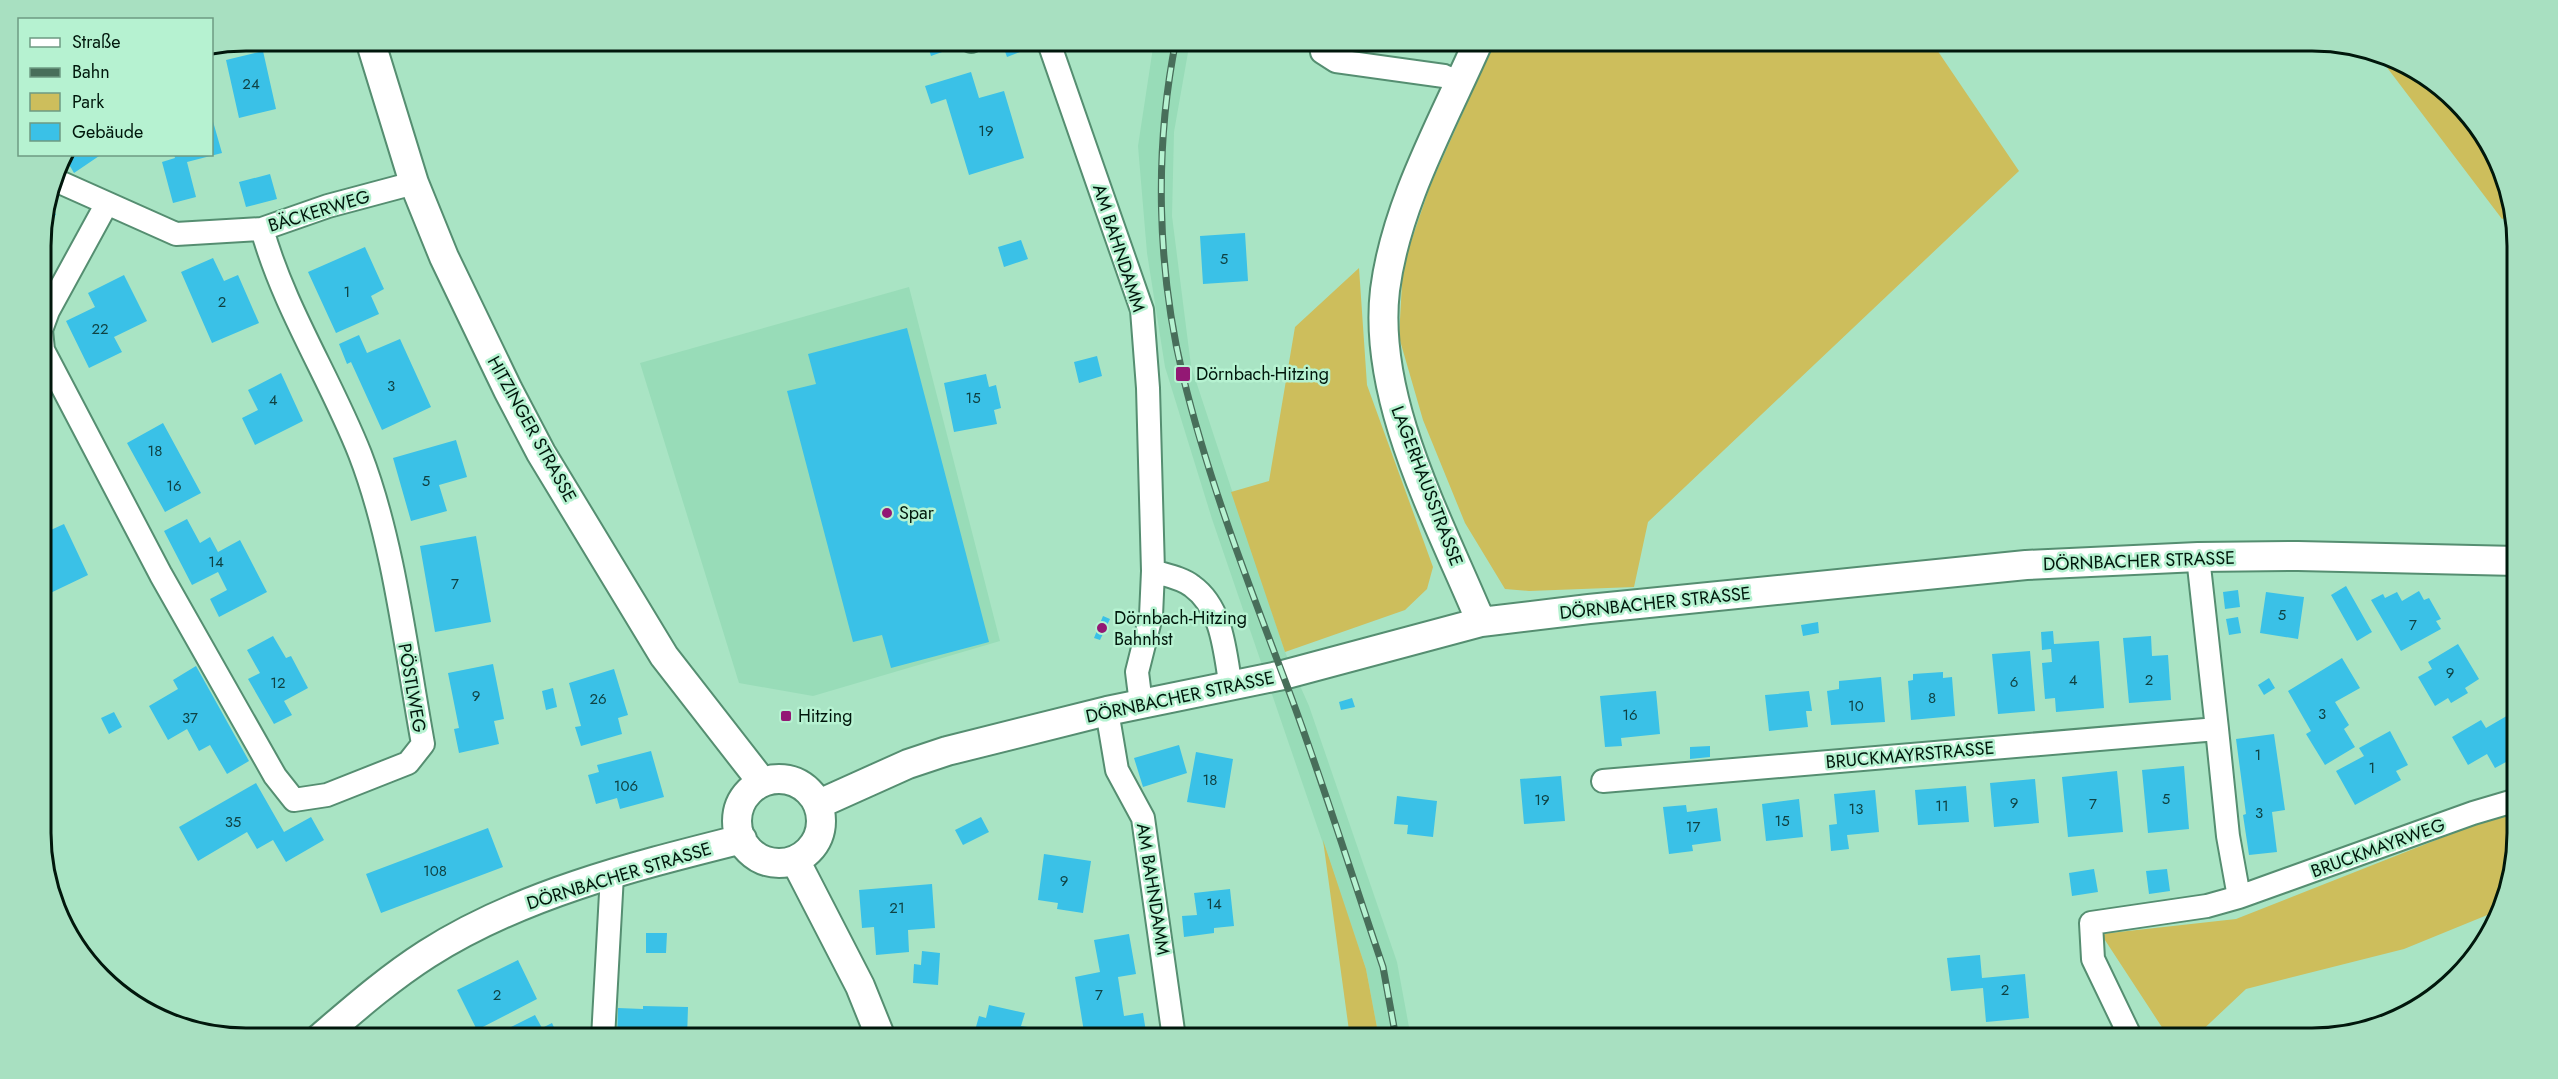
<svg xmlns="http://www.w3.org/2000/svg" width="2558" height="1079" viewBox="0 0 2558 1079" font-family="Jost,sans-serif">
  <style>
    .built { fill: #98dcb8 }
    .green { fill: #cdbe5c }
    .building { fill: #3ac1e7 }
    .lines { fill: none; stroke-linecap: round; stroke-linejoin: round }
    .minor-casing { stroke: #558e71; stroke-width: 26 }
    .tertiary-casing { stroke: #558e71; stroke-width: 32 }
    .minor { stroke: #fff; stroke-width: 22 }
    .tertiary { stroke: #fff; stroke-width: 28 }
    .rail-casing { stroke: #486e5a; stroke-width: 7 }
    .rail { stroke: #b6f2d1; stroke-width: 4.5; stroke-dasharray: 14; stroke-linecap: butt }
    .poi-dot { fill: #931874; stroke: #b6f2d1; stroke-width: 2 }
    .labels { text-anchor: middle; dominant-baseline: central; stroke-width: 5; stroke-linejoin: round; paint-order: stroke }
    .number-label { font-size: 15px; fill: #0f4243 }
    .street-label { font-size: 18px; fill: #01170c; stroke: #b6f2d1 }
    .poi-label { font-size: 18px; fill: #01170c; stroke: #b6f2d1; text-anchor: start }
    .rim { fill: none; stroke: #01170c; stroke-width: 3 }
  </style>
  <rect width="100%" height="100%" fill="#a9e4c4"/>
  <path class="built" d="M 1154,41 L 1190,41 L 1174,132 L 1172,216 L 1191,366 L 1285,652 L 1309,706 L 1397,962 L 1411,1038 L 1379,1038 L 1366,969 L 1212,519 L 1165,367 L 1147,253 L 1138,146 Z
    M 909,287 L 1000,641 L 813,696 L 739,683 L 640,363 Z"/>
  <path class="green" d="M 1495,41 L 1931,41 L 2019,171 L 1648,522 L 1634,587 L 1529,591 L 1505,589 L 1465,523 L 1423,420 L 1399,337 L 1403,265 L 1430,186 Z
    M 2376,53 L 2390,56 L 2475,121 L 2514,215 L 2502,219 Z
    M 1359,268 L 1367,385 L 1433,567 L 1427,589 L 1405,610 L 1285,652 L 1231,492 L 1269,481 L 1295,327 Z
    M 2517,808 L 2517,833 L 2502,909 L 2404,949 L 2246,989 L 2194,1038 L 2169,1038 L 2101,934 L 2236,919 Z
    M 1323,840 L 1366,969 L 1379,1038 L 1350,1038 Z"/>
  <path class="building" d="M 926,40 L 966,40 L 967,43 L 931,56 Z
    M 1009,40 L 1030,40 L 1033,47 L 1007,57 L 1002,43 Z
    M 263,51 L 276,109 L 239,118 L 226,60 Z
    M 971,72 L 979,98 L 1004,91 L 1024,158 L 969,175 L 946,99 L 931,104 L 925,86 Z
    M 212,118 L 222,153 L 187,162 L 196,197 L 173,203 L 162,162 L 175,158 L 174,154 L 212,154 Z
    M 63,154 L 102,154 L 74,173 Z
    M 270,174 L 277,199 L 246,207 L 239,182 Z
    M 50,198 L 53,200 L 48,210 L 56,214 L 47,233 L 42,230 Z
    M 1245,233 L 1248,281 L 1203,284 L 1200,236 Z
    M 1021,240 L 1028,259 L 1004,267 L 998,247 Z
    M 365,247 L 384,289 L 371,296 L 379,314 L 336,333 L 308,272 Z
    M 213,258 L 224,281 L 238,275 L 259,323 L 212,343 L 181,272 Z
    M 124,275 L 147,321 L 114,337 L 122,352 L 89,368 L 66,321 L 95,307 L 88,293 Z
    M 907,328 L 989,642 L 891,668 L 882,635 L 853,642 L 787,391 L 816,384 L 808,354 Z
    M 359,335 L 367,353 L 400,339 L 431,407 L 382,430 L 351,362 L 347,364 L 339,344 Z
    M 1097,356 L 1102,376 L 1079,383 L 1074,362 Z
    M 281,373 L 303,421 L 255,445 L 242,418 L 258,410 L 248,390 Z
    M 986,374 L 989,387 L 996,385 L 1001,408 L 994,410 L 997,424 L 954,432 L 944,383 Z
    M 163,423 L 201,493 L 165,512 L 127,443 Z
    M 456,440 L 467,477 L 439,485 L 447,511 L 411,521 L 393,458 Z
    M 187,519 L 200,543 L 210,537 L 218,552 L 240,540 L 267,592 L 219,617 L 210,599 L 227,590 L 218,572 L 192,585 L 164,531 Z
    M 64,524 L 88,575 L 42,597 L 42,534 Z
    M 476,536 L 491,622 L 435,632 L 420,546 Z
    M 2346,586 L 2372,632 L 2357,641 L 2331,595 Z
    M 2238,590 L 2240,607 L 2225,609 L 2223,592 Z
    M 2419,591 L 2424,600 L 2429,598 L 2441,619 L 2436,621 L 2441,629 L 2401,651 L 2371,600 L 2383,594 L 2385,598 L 2397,592 L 2402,601 Z
    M 2266,592 L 2304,597 L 2298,639 L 2260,633 Z
    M 1103,616 L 1110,619 L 1100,640 L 1094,638 Z
    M 2238,617 L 2241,633 L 2229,635 L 2226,619 Z
    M 1818,622 L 1819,633 L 1803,636 L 1801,625 Z
    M 2053,631 L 2054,644 L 2099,641 L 2104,708 L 2056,712 L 2055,698 L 2045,699 L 2042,663 L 2052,662 L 2051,649 L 2042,650 L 2041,632 Z
    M 273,636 L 286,658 L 291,656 L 308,688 L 284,701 L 292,715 L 274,724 L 248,679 L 260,673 L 247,650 Z
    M 2151,636 L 2152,656 L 2168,655 L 2171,700 L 2129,703 L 2123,638 Z
    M 2458,644 L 2479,679 L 2465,688 L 2468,693 L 2451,703 L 2448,698 L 2435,706 L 2418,677 L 2432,669 L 2428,662 Z
    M 2030,651 L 2035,711 L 1998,714 L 1992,654 Z
    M 2342,658 L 2360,688 L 2335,702 L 2349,725 L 2344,729 L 2355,747 L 2325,765 L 2306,734 L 2311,731 L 2288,691 Z
    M 493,664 L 504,719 L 494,721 L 499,744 L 459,753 L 454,729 L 459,728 L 448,673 Z
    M 196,666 L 249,761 L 227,774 L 210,745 L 199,751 L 187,729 L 168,740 L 149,706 L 178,689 L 173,680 Z
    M 614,669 L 628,715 L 618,718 L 622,734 L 581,746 L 575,727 L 581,726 L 569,683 Z
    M 1943,672 L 1943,678 L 1952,677 L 1955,716 L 1911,720 L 1908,681 L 1913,680 L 1913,674 Z
    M 1881,677 L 1885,722 L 1831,725 L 1827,691 L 1839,689 L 1839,681 Z
    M 2269,678 L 2275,688 L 2264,695 L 2258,685 Z
    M 553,688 L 557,707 L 546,710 L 542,691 Z
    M 1656,691 L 1660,734 L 1621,738 L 1622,746 L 1605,747 L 1600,696 Z
    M 1809,691 L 1812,711 L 1806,711 L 1808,727 L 1769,731 L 1765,695 Z
    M 1352,698 L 1355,707 L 1341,710 L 1339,702 Z
    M 2517,710 L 2517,756 L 2495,768 L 2487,754 L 2468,765 L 2452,737 L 2481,720 L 2486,728 Z
    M 114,712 L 122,727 L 109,734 L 101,718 Z
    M 2390,731 L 2408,765 L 2396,771 L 2401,780 L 2355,805 L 2336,771 L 2364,756 L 2359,748 Z
    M 2274,734 L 2285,810 L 2272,812 L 2277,852 L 2249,855 L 2243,815 L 2246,814 L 2236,739 Z
    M 1179,745 L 1187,773 L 1143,787 L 1134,758 Z
    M 1710,746 L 1710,757 L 1690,759 L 1690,747 Z
    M 651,751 L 664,797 L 620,809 L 617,798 L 596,804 L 588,775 L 599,772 L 597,765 Z
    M 1196,752 L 1233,759 L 1225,808 L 1187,802 Z
    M 2184,766 L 2189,829 L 2148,833 L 2142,770 Z
    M 2117,771 L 2123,832 L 2068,837 L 2062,777 Z
    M 1561,776 L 1565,821 L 1524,824 L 1520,779 Z
    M 2035,779 L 2039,823 L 1994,827 L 1990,783 Z
    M 256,783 L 284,832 L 311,817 L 324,840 L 286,862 L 273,840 L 257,849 L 247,832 L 198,861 L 179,827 Z
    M 1966,786 L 1969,822 L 1918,825 L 1915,790 Z
    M 1875,790 L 1879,832 L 1847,835 L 1849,849 L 1831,851 L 1829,825 L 1837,824 L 1834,794 Z
    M 1397,796 L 1437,801 L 1433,837 L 1407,834 L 1408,825 L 1394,824 Z
    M 1799,799 L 1803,837 L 1766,841 L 1762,804 Z
    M 1686,805 L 1687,812 L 1717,808 L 1721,841 L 1692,845 L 1693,851 L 1669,854 L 1663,807 Z
    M 981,817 L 989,832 L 963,845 L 955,830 Z
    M 488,828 L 503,867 L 381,913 L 366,874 Z
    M 1044,854 L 1091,861 L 1083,913 L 1057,909 L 1058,903 L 1038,900 Z
    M 2094,869 L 2098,892 L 2072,896 L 2069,873 Z
    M 2167,869 L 2170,891 L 2149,894 L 2146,871 Z
    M 932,884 L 935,928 L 908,930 L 909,952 L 876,955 L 874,927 L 862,928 L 859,890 Z
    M 1230,889 L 1234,926 L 1214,928 L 1214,933 L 1184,937 L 1182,916 L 1197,915 L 1194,893 Z
    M 646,933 L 667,933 L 666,953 L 646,953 Z
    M 1129,934 L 1136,974 L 1118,977 L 1124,1016 L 1143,1013 L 1147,1038 L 1085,1038 L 1075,977 L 1100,972 L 1094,940 Z
    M 922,951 L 940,953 L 938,985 L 913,983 L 914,964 L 921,965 Z
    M 1980,955 L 1982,978 L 2025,974 L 2029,1018 L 1986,1022 L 1983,988 L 1951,991 L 1947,958 Z
    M 518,960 L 537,999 L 477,1030 L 457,990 Z
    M 989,1005 L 1025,1013 L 1021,1026 L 1028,1027 L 1026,1038 L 973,1038 L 979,1016 L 986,1018 Z
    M 643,1006 L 688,1007 L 687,1038 L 617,1038 L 618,1008 L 643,1009 Z
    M 535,1015 L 542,1028 L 552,1023 L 559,1038 L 511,1038 L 507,1029 Z"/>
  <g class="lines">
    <defs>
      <path id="minor" d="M 1048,40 L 1142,310 L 1148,388 L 1153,571 L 1151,616 L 1137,672 L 1141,704
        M 1320,40 L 1322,52 L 1336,61 L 1444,76 L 1460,83
        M 971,41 L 973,40
        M 55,180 L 176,234 L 262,229 L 328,206 L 414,183
        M 106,205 L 48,311 L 41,330 L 43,350 L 161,575 L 275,776 L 294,800 L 327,795 L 408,763 L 423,744 C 406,651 394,542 360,454 C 330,378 284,308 262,229
        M 1153,571 C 1165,575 1182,578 1192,586 C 1223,608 1225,653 1231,688
        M 1107,711 L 1117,770 L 1143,818 L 1174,1038
        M 1603,781 L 2217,729 L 2198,557
        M 2239,897 L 2473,813 L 2517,800
        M 603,1038 L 612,875
        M 2131,1038 L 2093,959 L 2091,923 L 2207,906 L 2239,897 L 2228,836 L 2217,729"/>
      <path id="tertiary" d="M 370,40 L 414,183 L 444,257 L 508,390 L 541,453 L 664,656 L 762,782
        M 1479,40 C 1444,120 1396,203 1385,290 C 1372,400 1440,523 1481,622
        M737 821a42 42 0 1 1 84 0a42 42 0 1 1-84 0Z
        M 819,804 L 908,764 L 947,751 L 1107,711 L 1283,675 L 1481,622 L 1589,609 L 2026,565 L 2198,557 L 2298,556 L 2517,561
        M 795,860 L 860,986 L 881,1038
        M 320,1038 C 354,1009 388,979 427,954 C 521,894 635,866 742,839"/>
    </defs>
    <use href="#minor" class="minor-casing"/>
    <use href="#tertiary" class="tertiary-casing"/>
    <use href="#minor" class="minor"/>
    <use href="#tertiary" class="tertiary"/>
    <defs>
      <path id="rail" d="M 1176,40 C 1154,149 1157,269 1183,376 C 1210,487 1253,595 1293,702 C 1325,789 1353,879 1383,967 L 1396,1038"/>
    </defs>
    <use href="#rail" class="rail-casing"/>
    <use href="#rail" class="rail"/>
  </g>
  <g class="poi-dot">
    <rect x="1175" y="366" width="16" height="16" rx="3"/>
    <circle cx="887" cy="513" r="6"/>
    <circle cx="1102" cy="628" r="6"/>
    <rect x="780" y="710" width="12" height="12" rx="3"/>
  </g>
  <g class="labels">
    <g class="number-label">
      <text x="251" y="84">24</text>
      <text x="986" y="131">19</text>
      <text x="1224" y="259">5</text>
      <text x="347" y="292">1</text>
      <text x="222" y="302">2</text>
      <text x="100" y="329">22</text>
      <text x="391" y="386">3</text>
      <text x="973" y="398">15</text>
      <text x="273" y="400">4</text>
      <text x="155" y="451">18</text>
      <text x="426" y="481">5</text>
      <text x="174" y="486">16</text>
      <text x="216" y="562">14</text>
      <text x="455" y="584">7</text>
      <text x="2282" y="615">5</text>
      <text x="2413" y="625">7</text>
      <text x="2450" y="673">9</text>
      <text x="2073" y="680">4</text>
      <text x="2149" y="680">2</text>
      <text x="2014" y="682">6</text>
      <text x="278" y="683">12</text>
      <text x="476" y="696">9</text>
      <text x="1932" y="698">8</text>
      <text x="598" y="699">26</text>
      <text x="1856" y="706">10</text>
      <text x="2322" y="714">3</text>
      <text x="1630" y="715">16</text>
      <text x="190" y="718">37</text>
      <text x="2258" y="755">1</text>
      <text x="2372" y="768">1</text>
      <text x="1210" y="780">18</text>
      <text x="626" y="786">106</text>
      <text x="2166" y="799">5</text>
      <text x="1542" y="800">19</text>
      <text x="2014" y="803">9</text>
      <text x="2093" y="804">7</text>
      <text x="1942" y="806">11</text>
      <text x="1856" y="809">13</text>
      <text x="2259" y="813">3</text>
      <text x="1782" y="821">15</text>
      <text x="233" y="822">35</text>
      <text x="1693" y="827">17</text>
      <text x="435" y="871">108</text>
      <text x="1064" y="881">9</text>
      <text x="1214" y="904">14</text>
      <text x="897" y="908">21</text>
      <text x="2005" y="990">2</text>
      <text x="497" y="995">2</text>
      <text x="1099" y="995">7</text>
    </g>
    <g class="street-label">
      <text transform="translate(319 211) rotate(-17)">BÄCKERWEG</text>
      <text transform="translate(1119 248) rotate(72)">AM BAHNDAMM</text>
      <text transform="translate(532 429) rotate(61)">HITZINGER STRASSE</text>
      <text transform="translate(1427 486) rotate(69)">LAGERHAUSSTRASSE</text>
      <text transform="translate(2139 561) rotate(-2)">DÖRNBACHER STRASSE</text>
      <text transform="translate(1655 603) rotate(-6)">DÖRNBACHER STRASSE</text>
      <text transform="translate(412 688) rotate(80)">PÖSTLWEG</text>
      <text transform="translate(1180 697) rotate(-12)">DÖRNBACHER STRASSE</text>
      <text transform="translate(1910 755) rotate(-5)">BRUCKMAYRSTRASSE</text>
      <text transform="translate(2378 848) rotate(-20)">BRUCKMAYRWEG</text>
      <text transform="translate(619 876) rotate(-17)">DÖRNBACHER STRASSE</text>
      <text transform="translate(1153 889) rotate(81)">AM BAHNDAMM</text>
    </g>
    <g class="poi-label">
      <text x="1196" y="374">Dörnbach-Hitzing</text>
      <text x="899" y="513">Spar</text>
      <text x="1114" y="618">Dörnbach-Hitzing<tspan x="1114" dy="21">Bahnhst</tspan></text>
      <text x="798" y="716">Hitzing</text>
    </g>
  </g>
  <path d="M0 0H2558V1079H0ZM246 51H2312A195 195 0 0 1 2507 246V833A195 195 0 0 1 2312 1028H246A195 195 0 0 1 51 833V246A195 195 0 0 1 246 51Z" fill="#a8e0c1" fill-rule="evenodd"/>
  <path class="rim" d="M246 51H2312A195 195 0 0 1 2507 246V833A195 195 0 0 1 2312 1028H246A195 195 0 0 1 51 833V246A195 195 0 0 1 246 51Z"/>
  <rect x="18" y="18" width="195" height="138" fill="#b6f2d1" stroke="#6e9a82" stroke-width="1.5"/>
  <rect x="30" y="38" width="30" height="9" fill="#ffffff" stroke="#6e9a82" stroke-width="1.5"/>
  <text x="72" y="48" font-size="18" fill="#01170c">Straße</text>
  <rect x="30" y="68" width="30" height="9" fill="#486e5a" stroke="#6e9a82" stroke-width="1.5"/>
  <text x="72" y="78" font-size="18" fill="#01170c">Bahn</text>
  <rect x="30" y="93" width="30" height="18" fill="#cdbe5c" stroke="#6e9a82" stroke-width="1.5"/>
  <text x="72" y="108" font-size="18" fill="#01170c">Park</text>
  <rect x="30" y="123" width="30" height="18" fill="#3ac1e7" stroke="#6e9a82" stroke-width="1.5"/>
  <text x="72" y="138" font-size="18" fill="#01170c">Gebäude</text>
</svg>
